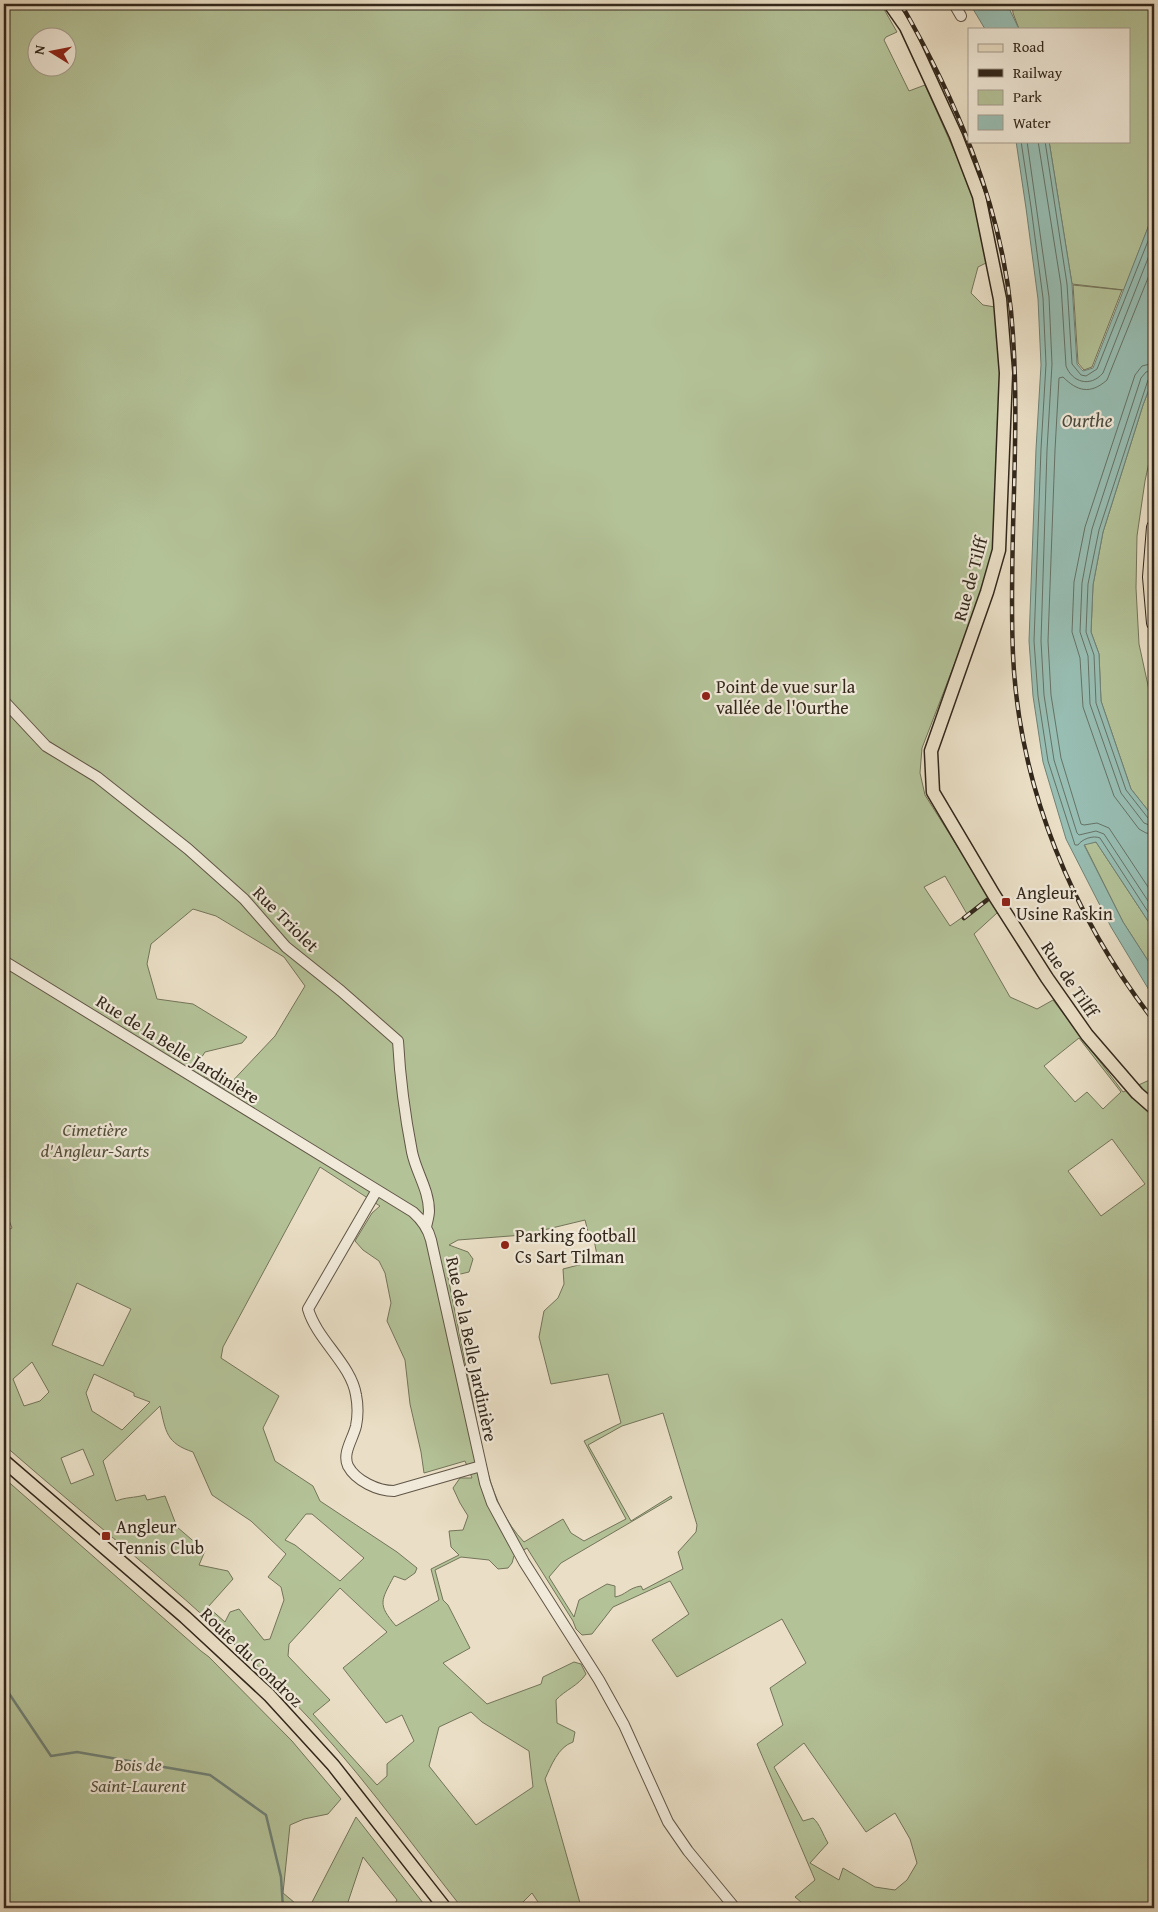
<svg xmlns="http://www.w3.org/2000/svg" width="1158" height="1912" viewBox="0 0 1158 1912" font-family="'Gentium Book Plus',serif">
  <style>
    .green { fill: #b4c298; stroke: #73745a; fill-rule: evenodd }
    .water { fill: #98bdb2; stroke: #6f8176 }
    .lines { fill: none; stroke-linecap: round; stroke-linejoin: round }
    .shore { stroke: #657266; stroke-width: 1 }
    .stream { stroke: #6f8176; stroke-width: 2.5 }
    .minor-casing { stroke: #605546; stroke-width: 12 }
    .major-casing { stroke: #32271b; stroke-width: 15 }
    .highway-casing { stroke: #32271b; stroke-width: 16 }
    .minor { stroke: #f1eada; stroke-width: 10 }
    .major { stroke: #eadfc6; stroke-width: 12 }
    .highway { stroke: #eadfc6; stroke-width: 14 }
    .rail-casing { stroke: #32271b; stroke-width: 4.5 }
    .rail { stroke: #f1eada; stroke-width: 2.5; stroke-dasharray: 8; stroke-linecap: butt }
    .poi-dot { fill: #8f2418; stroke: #f1eada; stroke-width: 2 }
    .labels { text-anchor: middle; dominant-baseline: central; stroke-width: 4.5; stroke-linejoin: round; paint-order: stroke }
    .street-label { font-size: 18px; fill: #32271b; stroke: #f1eada }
    .poi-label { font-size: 18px; fill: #32271b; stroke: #f1eada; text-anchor: start }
    .park-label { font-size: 18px; font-style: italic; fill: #524e3a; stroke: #f1eada }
    .water-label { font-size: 19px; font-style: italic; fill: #4c4c41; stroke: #f1eada }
  </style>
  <rect width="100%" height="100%" fill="#eadfc6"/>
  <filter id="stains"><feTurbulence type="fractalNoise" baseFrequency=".004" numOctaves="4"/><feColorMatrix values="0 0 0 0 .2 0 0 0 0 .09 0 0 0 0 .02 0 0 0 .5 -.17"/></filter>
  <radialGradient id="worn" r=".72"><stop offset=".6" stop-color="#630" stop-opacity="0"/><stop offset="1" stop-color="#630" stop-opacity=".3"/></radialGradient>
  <path class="green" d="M 4,4 L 881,4 L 897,32 L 886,37 L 884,40 L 909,91 L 925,85 L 975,198 L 988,262 L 978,267 L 971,293 L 983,305 L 995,307 L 1003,387 L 993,549 L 983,590 L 922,748 L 920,773 L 925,795 L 1001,916 L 997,913 L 974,934 L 1010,997 L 1037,1009 L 1053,1000 L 1123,1092 L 1154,1078 L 1154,1908 L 1071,1908 L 1066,1906 L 1054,1908 L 808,1908 L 795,1897 L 815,1880 L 757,1744 L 783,1725 L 770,1688 L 806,1663 L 782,1619 L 677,1677 L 652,1640 L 689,1614 L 670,1581 L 613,1607 L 592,1634 L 582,1635 L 576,1629 L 573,1621 L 527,1548 L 514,1556 L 512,1563 L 508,1568 L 498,1569 L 489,1560 L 461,1557 L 435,1570 L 443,1600 L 448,1605 L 470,1648 L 443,1663 L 487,1704 L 541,1684 L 543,1677 L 574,1662 L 581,1664 L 586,1674 C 578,1686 565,1690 556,1700 L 557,1723 L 575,1732 L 573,1742 C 558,1747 551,1766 545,1779 L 580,1903 L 585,1908 L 542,1908 L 532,1893 L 517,1908 L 462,1908 C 406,1837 353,1762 290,1698 C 201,1607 100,1529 4,1445 L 4,1232 L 12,1228 L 4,1208 ZM 38,38 L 68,38 L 68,68 L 38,68 ZM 945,876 L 967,914 L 950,926 L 924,887 ZM 193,909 L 216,916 L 284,957 L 305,986 L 275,1036 L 225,1089 L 204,1076 L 204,1071 L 196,1066 L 205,1052 L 242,1043 L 247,1037 L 193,1004 L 157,999 L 147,964 L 151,944 ZM 1079,1038 L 1121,1092 L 1103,1109 L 1087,1092 L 1075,1102 L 1044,1066 ZM 1112,1139 L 1145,1184 L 1101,1216 L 1068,1171 ZM 320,1167 L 380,1206 L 372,1213 L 355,1241 L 363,1250 L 379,1261 L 385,1273 L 391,1303 L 387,1321 L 405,1360 L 410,1404 L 421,1452 L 424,1473 L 465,1461 L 472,1478 L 460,1478 L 453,1488 L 460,1503 L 468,1516 L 463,1530 L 449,1531 L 451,1547 L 459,1555 L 431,1569 L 439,1600 L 396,1626 C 377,1604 381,1601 394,1576 L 405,1580 L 415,1573 L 417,1568 L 397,1552 L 320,1501 L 313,1486 L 275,1461 L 263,1428 L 279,1396 L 221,1358 L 223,1347 ZM 585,1220 L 589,1235 L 593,1235 L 598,1260 L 563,1269 L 564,1284 L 558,1298 L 544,1311 L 539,1337 L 551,1384 L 608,1374 L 621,1423 L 584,1441 L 626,1519 L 584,1541 L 571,1533 L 563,1519 L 524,1542 C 488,1504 482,1447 472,1397 C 464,1357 456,1317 448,1277 L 469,1272 L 473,1259 L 468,1252 L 449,1245 L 458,1240 L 523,1235 ZM 77,1283 L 131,1309 L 103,1366 L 52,1345 ZM 32,1362 L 49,1392 L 40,1401 L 24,1406 L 13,1379 ZM 94,1374 L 134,1393 L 134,1396 L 150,1402 L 122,1430 L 92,1411 L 86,1393 ZM 160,1406 C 166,1432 166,1443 193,1452 L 212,1495 L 251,1521 L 286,1554 L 268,1577 L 281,1587 L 284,1600 L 270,1639 L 264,1640 L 239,1609 L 230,1612 L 225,1622 L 208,1607 L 233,1579 L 228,1571 L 199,1565 L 205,1551 L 177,1527 L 165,1496 L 147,1500 L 145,1495 C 134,1498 126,1497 116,1501 L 103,1461 ZM 663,1413 L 697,1525 L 696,1532 L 678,1552 L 683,1569 L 643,1590 L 641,1586 C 628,1588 626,1595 615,1597 L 615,1586 L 607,1584 L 579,1600 L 574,1617 L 549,1577 L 561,1563 L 672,1498 L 671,1496 L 631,1521 L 588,1445 L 622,1426 ZM 83,1449 L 94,1475 L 71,1484 L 61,1458 ZM 306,1514 L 312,1514 L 364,1558 L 340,1581 L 295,1545 L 285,1540 ZM 340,1588 L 387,1632 L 343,1668 L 386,1723 L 402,1715 L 414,1741 L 387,1764 L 387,1776 L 377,1785 L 313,1714 L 330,1700 L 288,1656 L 289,1644 ZM 471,1712 L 482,1722 L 529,1751 L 533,1787 L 476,1825 L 429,1766 L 439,1727 ZM 804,1743 L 866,1832 L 895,1813 L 910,1839 L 917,1863 L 907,1880 L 895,1890 L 875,1887 L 843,1868 L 839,1880 L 810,1863 L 828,1843 C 823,1835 820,1824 813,1818 L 803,1821 L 774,1767 Z
    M 1012,4 L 1154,4 L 1154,212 L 1124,290 L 1072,284 L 1049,141 L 1129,141 L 1129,29 L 1019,29 L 1013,13 Z
    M 1073,285 L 1122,290 L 1092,367 L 1084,370 L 1078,363 Z
    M 1154,376 L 1154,439 L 1145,481 L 1137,536 L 1136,588 L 1139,644 L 1154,713 L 1154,818 L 1131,789 L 1101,701 L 1099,654 L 1091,632 L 1093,585 L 1103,532 L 1143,405 Z
    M 1096,842 L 1154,930 L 1154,970 L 1123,922 L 1084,844 Z
    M 4,1478 L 201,1651 L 209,1657 L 292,1741 L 341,1799 L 328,1814 L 304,1819 L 290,1825 L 283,1893 L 301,1908 L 4,1908 Z
    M 356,1817 L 427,1908 L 392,1908 L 397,1900 L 363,1857 L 346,1908 L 309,1908 Z"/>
  <path class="water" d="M 970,4 L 1007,4 L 1019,29 L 985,29 Z
    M 1016,141 L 1049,141 L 1072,284 L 1077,364 L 1083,371 L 1093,368 L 1154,212 L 1154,376 L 1143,405 L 1103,532 L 1093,585 L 1091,632 L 1099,654 L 1101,701 L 1131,789 L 1154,818 L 1154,930 L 1096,842 L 1084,845 L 1123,922 L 1154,970 L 1154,993 L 1152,995 L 1111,927 L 1066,839 L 1043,762 L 1033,696 L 1029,641 L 1036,449 L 1041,365 L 1038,299 L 1026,208 Z"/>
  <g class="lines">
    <path class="shore" d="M 1021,141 L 1031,207 L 1043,298 L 1046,364 L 1041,449 L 1034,641 L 1038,696 L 1048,761 L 1075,845 L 1078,845 C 1082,839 1093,835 1100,838 L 1154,921
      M 1027,141 L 1049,297 L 1052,364 L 1047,450 L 1041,641 L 1044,695 L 1054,760 L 1077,833 L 1079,835 L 1096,831 L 1104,834 L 1154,910
      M 1038,141 L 1061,285 L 1066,366 C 1072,382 1090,388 1103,373 L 1154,243
      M 1045,141 L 1067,284 L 1072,364 L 1081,375 L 1086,376 L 1097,369 L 1154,226
      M 1154,263 L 1107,380 C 1090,395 1077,391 1063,377 L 1059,378 L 1055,450 L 1048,641 L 1051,695 L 1061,758 L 1081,824 L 1084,825 L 1097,823 L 1109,828 L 1154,896
      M 1154,363 L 1142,366 L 1135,375 L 1085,527 L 1074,582 L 1072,632 L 1080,658 L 1083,707 L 1114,796 L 1139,829 L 1146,833 L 1154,834
      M 1154,370 L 1146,372 L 1141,378 L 1092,529 L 1082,583 L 1080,632 L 1088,656 L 1090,704 L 1121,793 L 1144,823 L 1154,827
      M 1154,377 L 1148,380 L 1099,530 L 1088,584 L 1086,632 L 1094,655 L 1096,703 L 1126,790 L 1148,818 L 1154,820"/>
    <path class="stream" d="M 1154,1411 L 1152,1420 L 1154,1431
      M 4,1686 L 51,1756 L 77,1752 L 210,1775 L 266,1815 L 281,1877 L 283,1908"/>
    <defs>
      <path id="minor" d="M 954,4 L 961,16
        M 4,701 L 46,746 L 97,777 L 188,849 L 244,899 L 286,947 L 341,991 L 398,1041 C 400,1078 405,1116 412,1152 C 416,1172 429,1190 429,1211 C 429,1216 427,1222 426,1227
        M 4,961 L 413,1212 C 422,1220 428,1228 431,1240 L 485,1483 L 492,1503 L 524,1562 L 599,1680 L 624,1725 L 668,1822 L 688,1851 L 735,1908
        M 377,1190 L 308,1309 C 317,1340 351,1364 356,1395 C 358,1405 358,1416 356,1426 C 353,1439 342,1453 348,1466 C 356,1481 378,1491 394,1491 L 481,1466"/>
      <path id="major" d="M 890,4 L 906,27 L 930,79 L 956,136 L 979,196 L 1000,299 L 1006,373 L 999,550 L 987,592 L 931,751 L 933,792 L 994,895 L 1047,978 L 1087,1035 L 1137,1093 L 1154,1108
        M 4,1461 L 185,1617 L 269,1695 L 333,1765 L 445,1908"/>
      <path id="highway" d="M 1154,527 L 1150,577 L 1154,623"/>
    </defs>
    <use href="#minor" class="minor-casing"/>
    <use href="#major" class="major-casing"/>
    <use href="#highway" class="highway-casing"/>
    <use href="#minor" class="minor"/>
    <use href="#major" class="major"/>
    <use href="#highway" class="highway"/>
    <defs>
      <path id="rail" d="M 901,4 C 955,98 1000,201 1011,311 C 1022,425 1008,540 1013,655 C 1019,788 1073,917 1154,1021
        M 964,918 L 987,900"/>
    </defs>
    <use href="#rail" class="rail-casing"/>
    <use href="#rail" class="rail"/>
  </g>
  <g class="poi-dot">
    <circle cx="706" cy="696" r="5"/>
    <rect x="1001" y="897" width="10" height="10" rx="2.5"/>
    <circle cx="505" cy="1245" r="5"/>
    <rect x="101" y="1531" width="10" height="10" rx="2.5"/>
  </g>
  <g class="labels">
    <g class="street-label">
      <text transform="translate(970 579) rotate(-75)">Rue de Tilff</text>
      <text transform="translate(286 919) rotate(45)">Rue Triolet</text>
      <text transform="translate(1070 979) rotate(56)">Rue de Tilff</text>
      <text transform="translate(178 1049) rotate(32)">Rue de la Belle Jardinière</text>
      <text transform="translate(472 1349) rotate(78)">Rue de la Belle Jardinière</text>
      <text transform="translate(252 1657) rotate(44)">Route du Condroz</text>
    </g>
    <g class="poi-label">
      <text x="716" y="686">Point de vue sur la<tspan x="716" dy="21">vallée de l'Ourthe</tspan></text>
      <text x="1016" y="892">Angleur<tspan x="1016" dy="21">Usine Raskin</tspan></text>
      <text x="515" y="1235">Parking football<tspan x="515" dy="21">Cs Sart Tilman</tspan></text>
      <text x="116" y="1526">Angleur<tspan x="116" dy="21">Tennis Club</tspan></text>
    </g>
    <g class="park-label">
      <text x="95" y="1129">Cimetière<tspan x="95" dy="21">d'Angleur-Sarts</tspan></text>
      <text x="138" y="1764">Bois de<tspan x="138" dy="21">Saint-Laurent</tspan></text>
    </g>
    <g class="water-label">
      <text x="1087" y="420">Ourthe</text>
    </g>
  </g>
  <rect width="1158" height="1912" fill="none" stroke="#eadfc6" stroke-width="20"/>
  <rect x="5" y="5" width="1148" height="1902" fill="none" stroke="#32271b" stroke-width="2.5"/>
  <rect x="10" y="10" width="1138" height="1892" fill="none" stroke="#32271b"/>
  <rect x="968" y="28" width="162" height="115" fill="#f1eada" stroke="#a59c8e"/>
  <rect x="978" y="44" width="25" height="8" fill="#eadfc6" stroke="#a59c8e"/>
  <text x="1013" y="52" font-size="15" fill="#32271b">Road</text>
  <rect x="978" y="69" width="25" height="8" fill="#32271b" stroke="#a59c8e"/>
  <text x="1013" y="78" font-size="15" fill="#32271b">Railway</text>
  <rect x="978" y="90" width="25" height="15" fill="#b4c298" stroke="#a59c8e"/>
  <text x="1013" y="102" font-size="15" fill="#32271b">Park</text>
  <rect x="978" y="115" width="25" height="15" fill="#98bdb2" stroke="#a59c8e"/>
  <text x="1013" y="128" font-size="15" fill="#32271b">Water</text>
  <g transform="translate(52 52) rotate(280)"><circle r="24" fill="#f1eada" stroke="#a59c8e"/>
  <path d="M0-4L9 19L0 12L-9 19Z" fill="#8f2418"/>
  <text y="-8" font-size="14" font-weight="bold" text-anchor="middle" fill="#32271b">N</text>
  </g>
  <rect width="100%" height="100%" filter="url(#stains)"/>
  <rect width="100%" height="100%" fill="url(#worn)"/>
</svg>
